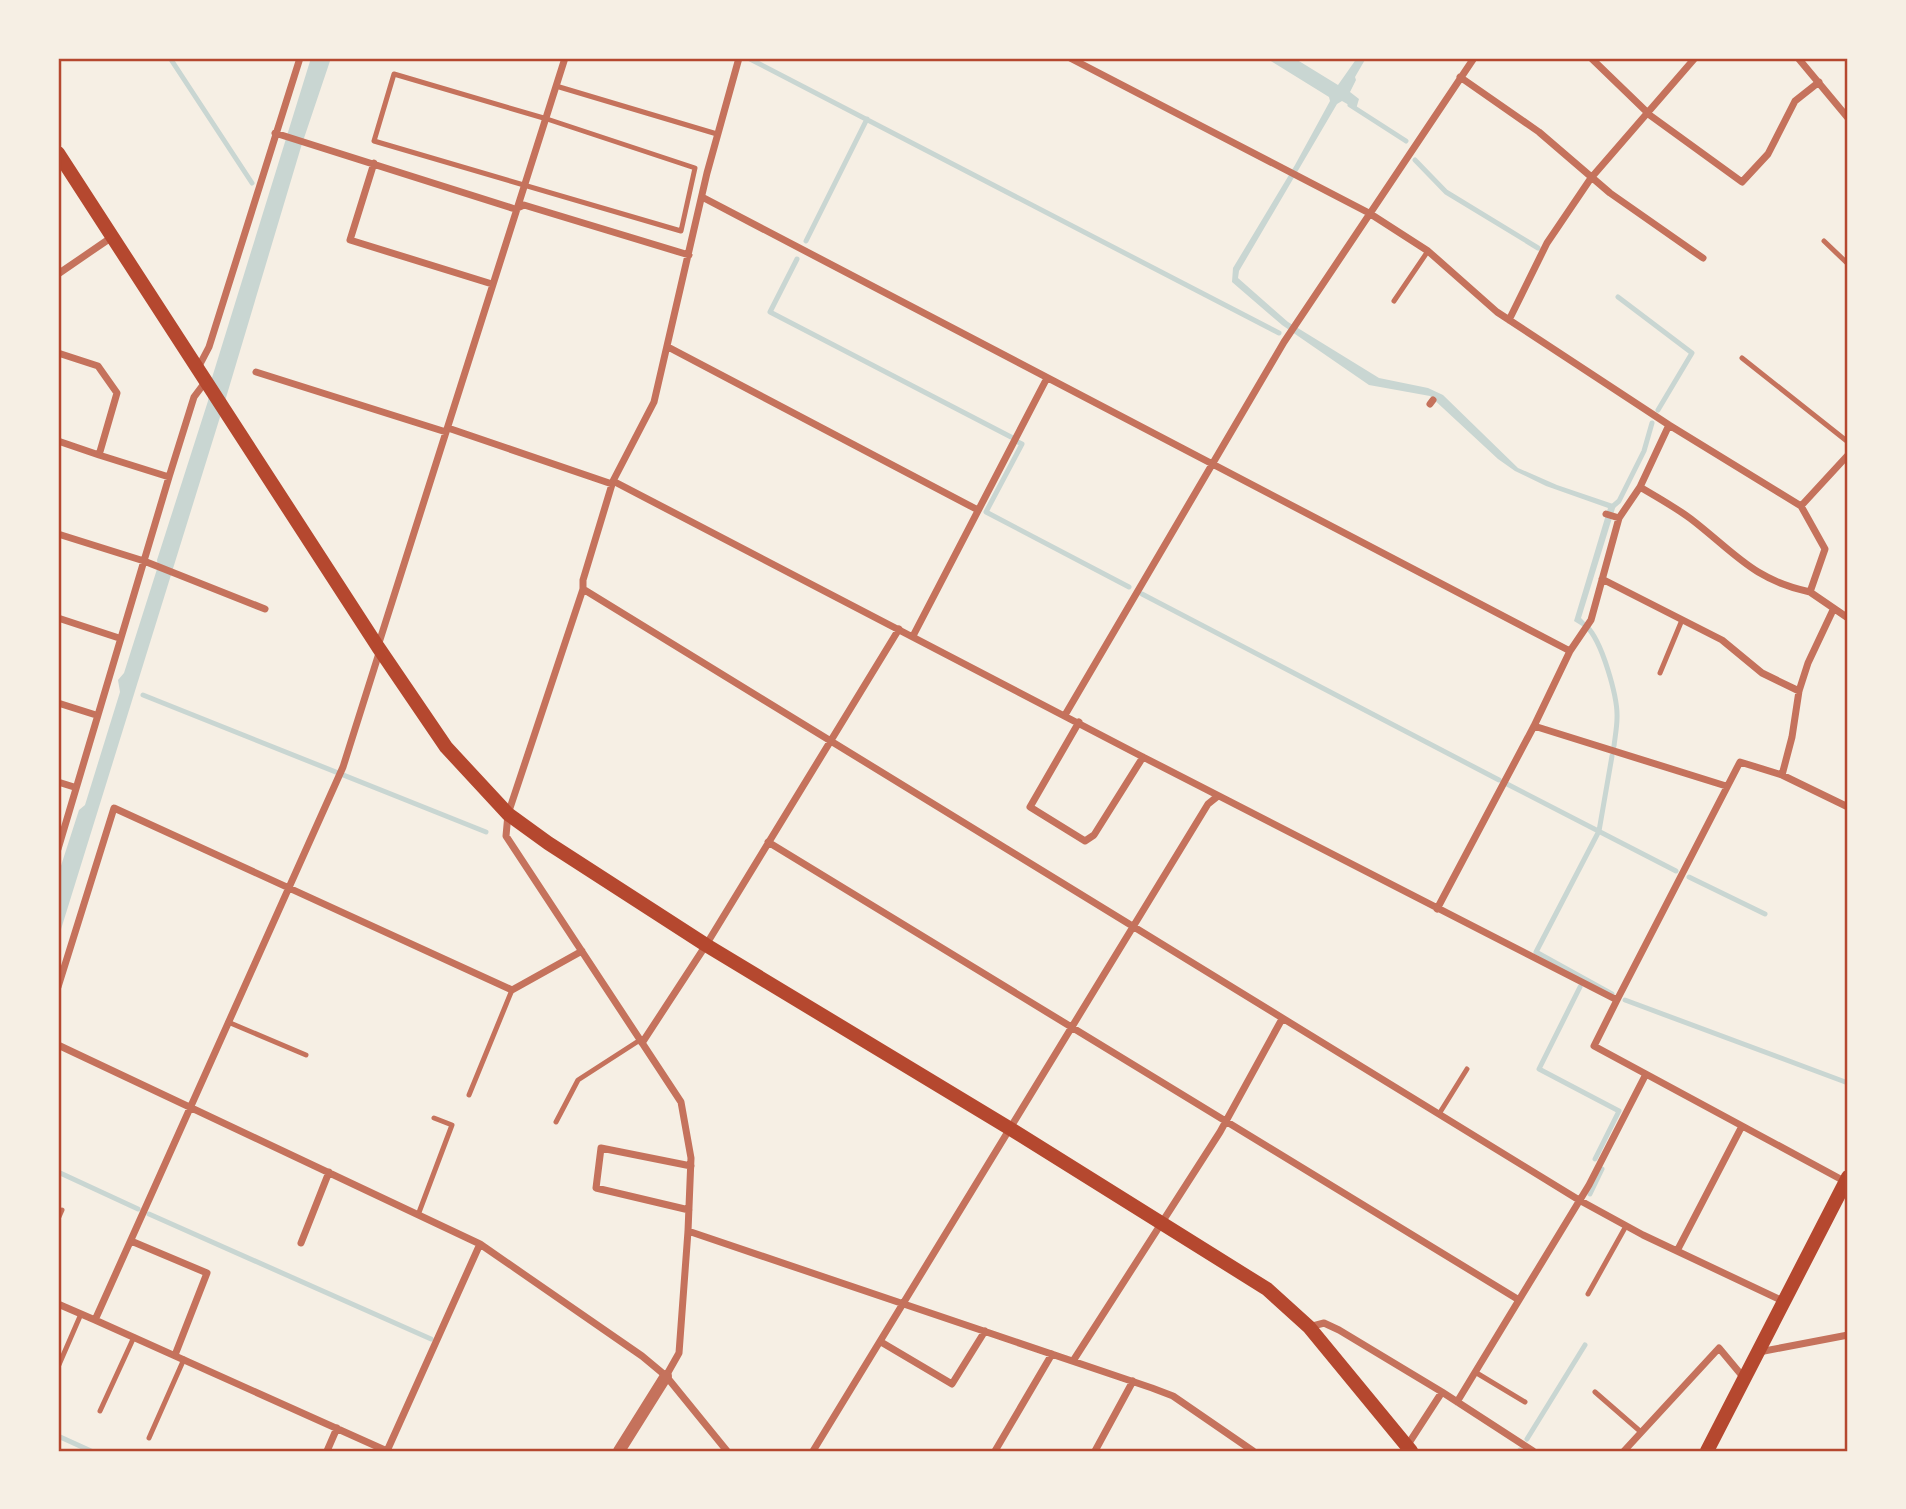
<svg xmlns="http://www.w3.org/2000/svg" width="1906" height="1509" viewBox="0 0 1906 1509" font-family="'Fira Sans',sans-serif">
  <style>
    .water { fill: #c9d6d2 }
    .lines { fill: none; stroke-linecap: round; stroke-linejoin: round }
    .stream { stroke: #c9d6d2; stroke-width: 5 }
    .service { stroke: #c5725c; stroke-width: 5 }
    .minor { stroke: #c5725c; stroke-width: 7 }
    .tertiary { stroke: #c5725c; stroke-width: 12 }
    .secondary { stroke: #b5482f; stroke-width: 14 }
    .neatline { fill: none; stroke: #b5482f; stroke-width: 2.5 }
  </style>
  <rect width="100%" height="100%" fill="#f6efe4"/>
  <path class="water" d="M 311,58 L 331,58 L 301,147 L 225,401 L 58,939 L 58,875 L 79,810 L 85,805 L 120,692 L 118,680 L 124,673 L 158,566 L 157,560 L 208,401 L 211,381 Z
    M 1266,58 L 1294,58 L 1338,85 L 1357,58 L 1366,58 L 1355,77 L 1356,80 L 1350,92 L 1359,99 L 1356,109 L 1342,101 L 1337,104 L 1239,271 L 1238,278 L 1288,322 L 1379,378 L 1428,388 L 1443,395 L 1518,468 L 1557,485 L 1616,505 L 1581,618 L 1592,629 L 1590,631 L 1574,621 L 1608,508 L 1546,486 L 1515,471 L 1498,459 L 1430,396 L 1369,385 L 1282,325 L 1232,282 L 1233,268 L 1295,165 L 1330,101 L 1329,97 Z"/>
  <g class="lines">
    <path class="stream" d="M 170,58 L 252,183
      M 750,59 L 1279,333
      M 1350,105 L 1406,141
      M 1415,160 L 1446,192 L 1538,248
      M 806,241 L 867,119
      M 797,259 L 770,312 L 1011,437
      M 1618,297 L 1692,353 L 1658,410
      M 1018,442 L 1022,444 L 986,512 L 1129,587
      M 1612,507 L 1619,501 L 1644,451 L 1652,423
      M 1142,594 L 1499,780
      M 1586,626 C 1602,640 1618,698 1617,718 C 1617,727 1615,737 1614,746
      M 143,695 L 486,832
      M 1612,756 L 1599,831 L 1536,952 L 1612,994
      M 1507,784 L 1676,871
      M 1689,877 L 1765,914
      M 1580,987 L 1539,1069 L 1619,1111 L 1595,1159
      M 1625,1000 L 1848,1083
      M 58,1172 L 138,1209
      M 1590,1194 L 1602,1169
      M 149,1214 L 431,1339
      M 58,1436 L 91,1451
      M 1527,1439 L 1585,1345
      M 1520,1451 L 1520,1450"/>
    <path class="service" d="M 394,74 L 547,119 L 695,168 L 681,231 L 374,141 Z
      M 556,86 L 717,134
      M 1824,241 L 1848,264
      M 1394,301 L 1428,251
      M 1742,358 L 1848,442
      M 1660,673 L 1682,620
      M 228,1022 L 306,1055
      M 469,1095 L 512,990
      M 1439,1114 L 1467,1069
      M 556,1122 L 578,1080 L 640,1040
      M 418,1215 L 452,1125 L 434,1118
      M 58,1219 L 62,1210
      M 1588,1294 L 1626,1226
      M 58,1367 L 81,1314
      M 1475,1372 L 1525,1402
      M 1595,1392 L 1641,1432
      M 100,1411 L 134,1337
      M 149,1438 L 184,1359"/>
    <path class="minor" d="M 1070,58 L 1369,213 L 1428,251 L 1497,312 L 1669,425 L 1801,506 L 1825,549 L 1810,592 L 1848,618
      M 1591,58 L 1651,116 L 1742,182 L 1768,154 L 1795,101 L 1819,82
      M 1798,58 L 1848,118
      M 1460,77 L 1539,132 L 1610,193 L 1703,258
      M 275,133 L 515,209 L 524,205 L 689,255
      M 374,163 L 350,240 L 492,284
      M 702,197 L 1570,651
      M 58,274 L 112,237
      M 1509,320 L 1547,243 L 1591,178 L 1695,58
      M 668,347 L 978,510
      M 58,353 L 98,366 L 117,393 L 99,455 L 169,477
      M 198,368 L 209,347 L 300,58
      M 256,372 L 446,432
      M 1430,404 L 1433,400
      M 448,428 L 612,484
      M 58,441 L 99,455
      M 613,481 L 1143,757 L 1617,1000 L 1594,1046 L 1846,1182
      M 1640,487 C 1657,497 1675,507 1691,519 C 1734,552 1753,580 1810,592
      M 1801,506 L 1848,455
      M 1606,514 L 1619,518
      M 58,534 L 144,561 L 265,609
      M 1602,579 L 1722,640 L 1762,673 L 1799,691
      M 583,589 L 1579,1200 L 1643,1235 L 1783,1301
      M 58,618 L 119,638
      M 913,636 L 1047,378
      M 378,646 L 565,58
      M 58,703 L 96,715
      M 1065,715 L 1284,342 L 1474,58
      M 1079,722 L 1030,807 L 1085,841 L 1094,835 L 1143,757
      M 1534,726 L 1726,786
      M 1782,775 L 1792,737 L 1799,691 L 1808,663 L 1833,610
      M 58,782 L 74,787
      M 768,842 L 1519,1300
      M 58,849 L 169,477 L 194,397 L 206,381
      M 1437,909 L 1534,726 L 1570,651 L 1591,620 L 1619,518 L 1640,487 L 1669,425
      M 58,987 L 114,808 L 512,990 L 582,951
      M 1617,1000 L 1740,762 L 1782,775 L 1848,807
      M 642,1043 L 706,945 L 899,629
      M 58,1045 L 480,1244 L 642,1356 L 666,1376 L 727,1451
      M 689,1210 L 596,1188 L 601,1148 L 691,1166
      M 688,1231 L 1152,1388 L 1173,1396 L 1253,1451
      M 131,1241 L 207,1273 L 175,1355
      M 301,1243 L 329,1172
      M 1677,1251 L 1742,1126
      M 58,1304 L 95,1320 L 343,767 L 380,650
      M 95,1320 L 387,1451
      M 1309,1327 L 1324,1323 L 1339,1330 L 1442,1392 L 1533,1451
      M 881,1342 L 952,1384 L 985,1331
      M 1759,1352 L 1848,1335
      M 1073,1361 L 1220,1132 L 1282,1019
      M 666,1376 L 679,1353 L 688,1231 L 691,1158 L 681,1102 L 506,836 L 508,814 L 583,589 L 583,580 L 613,481 L 654,402 L 707,173 L 739,58
      M 1457,1402 L 1589,1185 L 1646,1074
      M 1407,1446 L 1442,1392
      M 327,1451 L 337,1428
      M 387,1451 L 480,1244
      M 813,1451 L 1208,804 L 1218,796
      M 995,1451 L 1052,1354
      M 1095,1451 L 1133,1381
      M 1624,1451 L 1719,1348 L 1744,1378"/>
    <path class="tertiary" d="M 619,1451 L 666,1376"/>
    <path class="secondary" d="M 58,153 L 378,647 L 446,747 L 508,814 L 548,843 L 706,945 L 1009,1128 L 1267,1289 L 1309,1327 L 1411,1451
      M 1707,1451 L 1848,1177"/>
  </g>
  <rect width="1906" height="1509" fill="none" stroke="#f6efe4" stroke-width="119"/>
  <rect x="60" y="60" width="1786" height="1390" class="neatline"/>
</svg>
